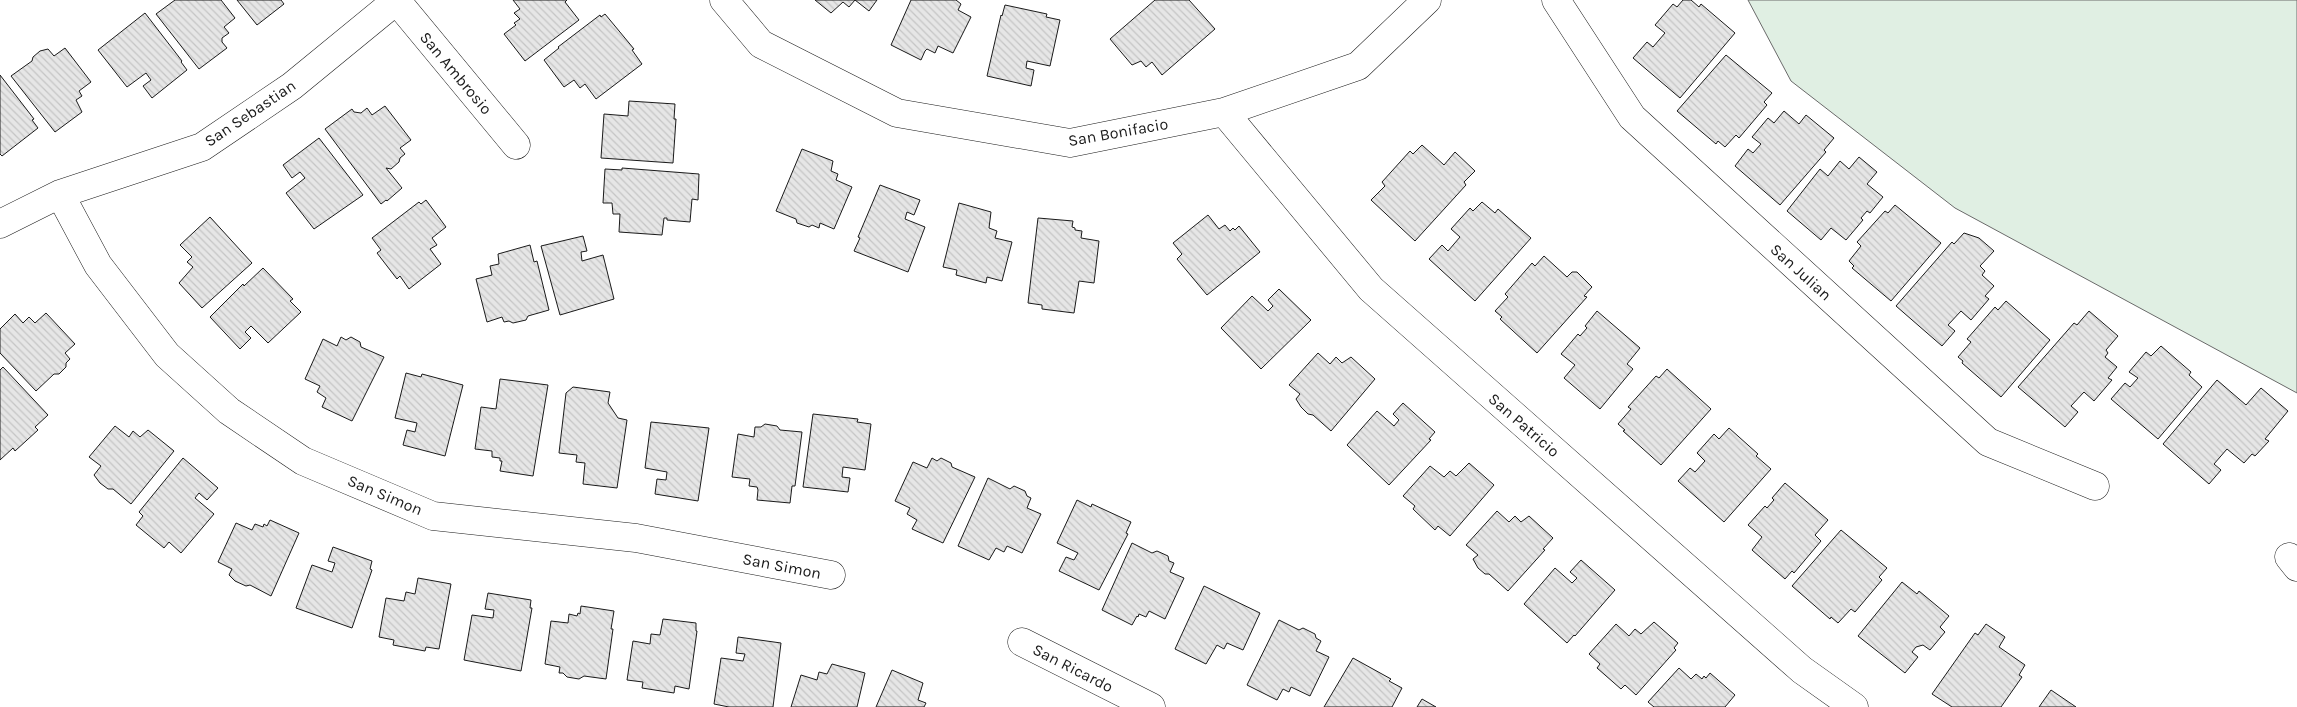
<svg xmlns="http://www.w3.org/2000/svg" width="2297" height="707" viewBox="0 0 2297 707" font-family="Karla,sans-serif">
  <style>
    .green { fill: #e0efe3; stroke: #6a6a6a }
    .building { fill: url(#building-back-hatch); stroke: #1a1a1a }
    .lines { fill: none; stroke-linecap: round; stroke-linejoin: round }
    .street-casing { stroke: #1a1a1a; stroke-width: 29 }
    .street { stroke: #fff; stroke-width: 28 }
    .labels { text-anchor: middle; dominant-baseline: central; stroke-width: 4; stroke-linejoin: round; paint-order: stroke }
    .street-label { font-size: 16px; fill: #1a1a1a; stroke: #fff }
  </style>
  <defs>
    <pattern id="building-back-hatch" width="6" height="6" patternUnits="userSpaceOnUse" patternTransform="scale(1.25)"><rect width="6" height="6" fill="#e6e6e6"/><path d="M-1 5l2 2M0 0l6 6M5-1l2 2" fill="none" stroke="#c5c5c5"/></pattern>
  </defs>
  <rect width="100%" height="100%" fill="#fff"/>
  <path class="green" d="M 1748,0 L 2297,0 L 2297,393 L 1955,208 L 1791,81 Z"/>
  <path class="building" d="M 175,0 L 221,0 L 235,18 L 224,27 L 229,33 L 222,38 L 222,42 L 227,48 L 199,69 L 156,14 Z
    M 237,0 L 281,0 L 284,4 L 257,25 Z
    M 513,0 L 567,0 L 565,2 L 579,20 L 525,61 L 504,34 L 516,25 L 514,23 L 520,19 L 514,13 L 520,9 Z
    M 815,0 L 855,0 L 849,7 L 843,2 L 831,13 Z
    M 855,0 L 877,0 L 869,11 Z
    M 911,0 L 956,0 L 961,4 L 958,10 L 971,17 L 953,53 L 938,46 L 935,53 L 927,49 L 925,51 L 921,60 L 891,45 Z
    M 1155,0 L 1189,0 L 1215,29 L 1162,75 L 1152,62 L 1146,67 L 1141,61 L 1132,65 L 1110,39 Z
    M 1683,0 L 1691,0 L 1699,7 L 1701,4 L 1735,33 L 1680,98 L 1633,58 L 1647,42 L 1653,47 L 1665,33 L 1655,25 L 1673,4 L 1677,7 Z
    M 1005,5 L 1047,14 L 1046,17 L 1060,20 L 1050,66 L 1027,61 L 1026,68 L 1034,70 L 1031,86 L 987,76 L 1001,15 L 1002,16 Z
    M 145,13 L 182,61 L 181,62 L 187,70 L 152,98 L 143,86 L 151,80 L 146,73 L 127,87 L 98,50 Z
    M 605,14 L 634,49 L 632,50 L 642,64 L 596,99 L 585,84 L 580,88 L 574,80 L 564,87 L 544,60 L 559,48 L 558,47 L 600,15 L 601,17 Z
    M 65,48 L 91,82 L 79,91 L 82,96 L 76,100 L 82,112 L 55,132 L 11,76 L 32,61 L 33,57 L 40,51 L 48,49 L 54,56 Z
    M 1726,55 L 1772,93 L 1764,102 L 1767,105 L 1739,138 L 1736,135 L 1725,147 L 1718,141 L 1716,144 L 1677,111 Z
    M 0,75 L 34,119 L 32,120 L 38,128 L 2,156 L 0,154 Z
    M 629,101 L 675,104 L 674,119 L 676,119 L 673,163 L 601,158 L 604,114 L 628,116 Z
    M 385,106 L 411,140 L 400,148 L 405,154 L 400,158 L 399,162 L 391,169 L 386,168 L 402,188 L 387,201 L 386,200 L 381,204 L 325,129 L 352,109 L 354,112 L 361,113 L 367,108 L 372,115 Z
    M 1784,111 L 1799,124 L 1806,115 L 1834,138 L 1824,150 L 1826,152 L 1780,205 L 1735,166 L 1748,149 L 1753,153 L 1761,144 L 1752,137 L 1768,118 L 1774,123 Z
    M 319,138 L 363,195 L 314,229 L 286,193 L 305,178 L 300,172 L 292,178 L 283,165 Z
    M 1422,145 L 1444,165 L 1455,152 L 1475,171 L 1464,182 L 1466,185 L 1415,241 L 1371,200 L 1385,186 L 1382,182 L 1410,151 L 1413,154 Z
    M 802,149 L 833,161 L 831,171 L 838,174 L 836,180 L 852,187 L 834,229 L 820,223 L 819,228 L 812,225 L 809,227 L 797,223 L 796,219 L 776,211 Z
    M 1859,157 L 1877,172 L 1867,184 L 1883,197 L 1870,213 L 1867,211 L 1861,218 L 1863,220 L 1846,240 L 1831,228 L 1821,240 L 1787,211 L 1820,169 L 1828,176 L 1840,161 L 1849,169 Z
    M 622,168 L 699,174 L 698,200 L 692,199 L 690,222 L 667,220 L 667,218 L 664,218 L 662,235 L 619,232 L 620,214 L 613,214 L 612,203 L 603,203 L 605,169 L 622,170 Z
    M 880,185 L 920,200 L 914,215 L 907,212 L 905,219 L 925,227 L 908,272 L 854,251 L 860,238 L 858,237 Z
    M 426,200 L 446,227 L 432,238 L 437,245 L 430,249 L 441,264 L 409,289 L 400,276 L 397,279 L 377,253 L 381,250 L 372,238 L 419,202 L 421,204 Z
    M 1482,202 L 1495,213 L 1498,209 L 1531,238 L 1475,301 L 1429,259 L 1442,245 L 1448,251 L 1460,237 L 1451,229 L 1470,208 L 1473,211 Z
    M 959,203 L 991,212 L 989,228 L 997,231 L 995,238 L 1012,242 L 1002,281 L 987,277 L 986,283 L 956,275 L 957,270 L 943,267 Z
    M 1895,205 L 1941,243 L 1891,301 L 1852,268 L 1854,266 L 1849,261 L 1861,246 L 1857,242 L 1885,211 L 1888,213 Z
    M 1208,215 L 1219,229 L 1225,225 L 1230,231 L 1233,228 L 1235,230 L 1239,226 L 1260,252 L 1207,295 L 1177,259 L 1182,254 L 1173,243 Z
    M 210,217 L 252,263 L 202,308 L 179,283 L 193,267 L 187,262 L 192,257 L 180,245 Z
    M 1038,218 L 1073,221 L 1072,227 L 1075,228 L 1075,230 L 1082,231 L 1081,238 L 1099,241 L 1094,283 L 1079,281 L 1074,313 L 1042,309 L 1042,305 L 1028,303 Z
    M 1964,233 L 1979,238 L 1994,251 L 1980,266 L 1985,271 L 1982,275 L 1994,286 L 1985,296 L 1989,299 L 1971,320 L 1961,311 L 1948,325 L 1955,331 L 1942,346 L 1896,306 L 1952,242 L 1954,244 Z
    M 583,236 L 587,251 L 581,252 L 582,261 L 603,255 L 614,299 L 560,315 L 541,246 Z
    M 530,245 L 534,262 L 537,261 L 549,310 L 528,316 L 526,320 L 513,323 L 509,321 L 504,322 L 502,317 L 487,322 L 476,279 L 492,275 L 490,266 L 499,264 L 498,254 Z
    M 1544,256 L 1567,277 L 1572,272 L 1577,272 L 1592,287 L 1584,296 L 1587,297 L 1537,353 L 1500,319 L 1502,317 L 1495,311 L 1508,297 L 1505,294 L 1532,263 L 1535,266 Z
    M 263,268 L 293,299 L 290,301 L 301,312 L 268,343 L 251,326 L 245,332 L 251,338 L 240,349 L 210,317 L 243,284 L 244,286 Z
    M 1279,289 L 1311,320 L 1261,369 L 1221,328 L 1252,296 L 1268,311 L 1273,306 L 1268,300 Z
    M 2006,301 L 2050,340 L 2001,397 L 1962,363 L 1963,361 L 1958,357 L 1971,342 L 1967,339 L 1995,307 L 1998,310 Z
    M 1597,311 L 1640,348 L 1627,364 L 1633,369 L 1600,409 L 1564,378 L 1575,365 L 1561,354 L 1578,334 L 1580,336 L 1587,328 L 1585,326 Z
    M 2089,311 L 2118,336 L 2106,350 L 2108,353 L 2105,357 L 2117,367 L 2108,378 L 2112,380 L 2094,401 L 2084,392 L 2071,406 L 2078,412 L 2065,427 L 2018,387 L 2074,323 L 2077,325 Z
    M 46,313 L 75,344 L 65,353 L 70,359 L 66,363 L 66,367 L 59,374 L 54,374 L 36,391 L 0,353 L 0,329 L 15,314 L 23,323 L 29,317 L 35,323 Z
    M 341,337 L 346,340 L 351,337 L 360,342 L 361,347 L 384,357 L 352,421 L 322,407 L 326,398 L 317,392 L 320,386 L 305,379 L 323,339 L 337,346 Z
    M 2161,346 L 2191,372 L 2189,375 L 2202,387 L 2158,439 L 2111,399 L 2125,383 L 2130,387 L 2138,378 L 2129,372 L 2146,352 L 2151,356 Z
    M 1318,353 L 1330,364 L 1336,357 L 1342,363 L 1351,357 L 1375,379 L 1331,431 L 1313,415 L 1308,414 L 1301,407 L 1296,399 L 1300,394 L 1289,385 Z
    M 3,367 L 48,415 L 35,427 L 38,430 L 15,451 L 13,448 L 0,460 L 0,370 Z
    M 1667,369 L 1711,409 L 1661,465 L 1623,431 L 1625,430 L 1618,424 L 1631,409 L 1628,407 L 1656,376 L 1659,378 Z
    M 406,373 L 421,377 L 422,374 L 463,385 L 445,456 L 403,445 L 407,430 L 415,432 L 417,423 L 395,418 Z
    M 500,379 L 548,385 L 533,476 L 500,471 L 502,461 L 500,461 L 500,458 L 492,457 L 492,451 L 475,449 L 481,407 L 496,409 Z
    M 2217,380 L 2246,405 L 2261,388 L 2288,411 L 2265,439 L 2269,441 L 2255,456 L 2252,454 L 2244,463 L 2227,449 L 2214,464 L 2221,470 L 2209,484 L 2163,444 Z
    M 573,387 L 610,392 L 608,403 L 618,418 L 627,420 L 617,488 L 583,484 L 585,463 L 576,462 L 577,455 L 559,453 L 566,393 Z
    M 1403,403 L 1435,432 L 1429,439 L 1431,440 L 1389,485 L 1347,445 L 1377,411 L 1394,426 L 1399,420 L 1393,414 Z
    M 813,414 L 858,419 L 857,422 L 871,424 L 865,470 L 843,467 L 842,477 L 850,478 L 848,492 L 803,487 Z
    M 651,422 L 709,428 L 698,501 L 655,494 L 657,479 L 666,480 L 667,472 L 645,468 Z
    M 765,424 L 777,426 L 780,430 L 802,432 L 795,486 L 792,486 L 790,503 L 757,500 L 758,490 L 757,487 L 749,486 L 750,479 L 732,477 L 738,434 L 754,437 L 755,427 L 761,427 Z
    M 115,426 L 129,437 L 133,431 L 140,437 L 148,430 L 174,451 L 131,504 L 113,489 L 108,489 L 100,483 L 94,475 L 101,466 L 89,457 Z
    M 1729,428 L 1758,454 L 1756,456 L 1771,469 L 1724,522 L 1678,481 L 1690,468 L 1695,472 L 1705,461 L 1697,453 L 1714,434 L 1719,439 Z
    M 183,458 L 218,488 L 207,500 L 199,493 L 195,498 L 214,514 L 181,553 L 169,542 L 164,548 L 136,525 L 143,516 L 139,512 Z
    M 932,458 L 937,461 L 941,458 L 951,463 L 952,467 L 975,477 L 943,543 L 912,529 L 917,520 L 907,514 L 910,508 L 895,501 L 913,462 L 927,468 Z
    M 1469,463 L 1494,485 L 1450,536 L 1438,526 L 1435,530 L 1413,509 L 1415,506 L 1403,496 L 1430,466 L 1444,477 L 1450,471 L 1456,476 Z
    M 988,478 L 1010,489 L 1014,486 L 1025,491 L 1027,496 L 1031,498 L 1027,508 L 1041,514 L 1022,553 L 1007,546 L 1004,552 L 996,548 L 989,560 L 958,546 Z
    M 1785,483 L 1828,520 L 1815,535 L 1821,541 L 1794,573 L 1792,571 L 1785,579 L 1752,550 L 1762,537 L 1748,525 L 1765,506 L 1767,508 L 1774,500 L 1772,498 Z
    M 1077,500 L 1091,507 L 1092,504 L 1131,522 L 1126,533 L 1128,534 L 1099,590 L 1059,571 L 1066,557 L 1074,560 L 1078,553 L 1057,543 Z
    M 1497,511 L 1509,522 L 1515,516 L 1521,522 L 1529,516 L 1553,538 L 1543,549 L 1545,550 L 1508,591 L 1489,574 L 1485,574 L 1478,568 L 1473,559 L 1478,555 L 1466,545 Z
    M 270,520 L 299,533 L 271,596 L 250,585 L 246,586 L 235,581 L 229,575 L 232,569 L 218,562 L 236,523 L 252,530 L 255,524 L 263,527 L 264,524 L 267,526 Z
    M 1841,530 L 1887,568 L 1879,577 L 1882,580 L 1855,612 L 1851,609 L 1838,623 L 1831,617 L 1830,619 L 1792,586 Z
    M 1132,543 L 1152,553 L 1157,551 L 1168,556 L 1169,561 L 1174,563 L 1170,572 L 1184,578 L 1165,619 L 1149,611 L 1146,617 L 1139,614 L 1138,617 L 1137,616 L 1132,625 L 1102,610 Z
    M 333,547 L 372,561 L 370,569 L 372,570 L 352,628 L 296,608 L 312,565 L 332,572 L 335,563 L 328,561 Z
    M 1581,560 L 1615,590 L 1575,636 L 1574,635 L 1567,643 L 1524,604 L 1555,568 L 1572,583 L 1577,578 L 1570,572 Z
    M 418,578 L 451,584 L 439,649 L 426,647 L 425,651 L 393,645 L 394,640 L 379,637 L 386,598 L 404,601 L 406,592 L 415,594 Z
    M 1902,582 L 1917,594 L 1919,591 L 1949,616 L 1940,627 L 1945,632 L 1930,650 L 1923,645 L 1916,647 L 1912,652 L 1918,657 L 1905,673 L 1858,636 Z
    M 1204,586 L 1260,613 L 1243,650 L 1227,643 L 1224,649 L 1217,645 L 1206,664 L 1175,649 Z
    M 488,593 L 531,600 L 530,608 L 532,608 L 521,671 L 464,660 L 472,615 L 493,618 L 494,610 L 485,609 Z
    M 581,606 L 614,611 L 611,629 L 613,629 L 606,679 L 584,676 L 579,679 L 567,677 L 563,673 L 559,673 L 560,667 L 545,664 L 551,621 L 568,623 L 569,614 L 577,616 L 578,613 L 580,614 Z
    M 663,619 L 696,623 L 696,631 L 697,631 L 689,689 L 675,686 L 674,693 L 642,688 L 643,682 L 627,680 L 633,641 L 650,644 L 651,634 L 660,635 Z
    M 1279,620 L 1299,630 L 1303,628 L 1315,634 L 1316,638 L 1321,641 L 1316,651 L 1329,657 L 1310,696 L 1291,687 L 1289,692 L 1283,689 L 1277,700 L 1247,685 Z
    M 1654,622 L 1678,643 L 1674,648 L 1676,650 L 1636,695 L 1625,685 L 1621,689 L 1597,668 L 1600,664 L 1589,654 L 1616,624 L 1629,636 L 1635,629 L 1641,634 Z
    M 1986,624 L 2005,637 L 1999,647 L 2025,665 L 2019,675 L 2022,677 L 2001,707 L 1952,707 L 1932,694 L 1975,633 L 1978,635 Z
    M 738,637 L 781,643 L 773,707 L 729,707 L 714,704 L 721,658 L 743,661 L 745,654 L 736,653 Z
    M 1353,658 L 1391,679 L 1389,681 L 1402,688 L 1392,707 L 1324,707 Z
    M 832,664 L 865,673 L 857,707 L 791,707 L 801,675 L 817,680 L 819,672 L 827,674 Z
    M 1679,668 L 1691,679 L 1696,674 L 1702,679 L 1704,676 L 1706,678 L 1710,673 L 1735,695 L 1725,707 L 1654,707 L 1648,702 Z
    M 892,670 L 923,683 L 918,700 L 926,703 L 924,707 L 876,707 Z
    M 2051,690 L 2076,707 L 2039,707 Z
    M 1422,699 L 1436,707 L 1417,707 Z"/>
  <g class="lines">
    <defs>
      <path id="street" d="M 396,0 L 516,145
        M 724,0 L 761,44 L 897,113 L 1070,143 L 1224,112 L 1358,66 L 1427,0
        M 1556,0 L 1632,117 L 1988,442 L 2095,486
        M 1224,112 L 1371,289 L 1802,670 L 1854,707
        M 60,194 L 98,265 L 167,355 L 229,411 L 303,461 L 433,516 L 636,538 L 831,575
        M 0,224 L 60,194 L 202,147 L 292,86 L 397,0
        M 2289,557 L 2297,567
        M 1022,642 L 1151,707"/>
    </defs>
    <use href="#street" class="street-casing"/>
    <use href="#street" class="street"/>
  </g>
  <g class="labels">
    <g class="street-label">
      <text transform="translate(456 73) rotate(50)">San Ambrosio</text>
      <text transform="translate(250 113) rotate(-34)">San Sebastian</text>
      <text transform="translate(1118 132) rotate(-10)">San Bonifacio</text>
      <text transform="translate(1801 272) rotate(42)">San Julian</text>
      <text transform="translate(1524 425) rotate(41)">San Patricio</text>
      <text transform="translate(385 495) rotate(23)">San Simon</text>
      <text transform="translate(782 566) rotate(11)">San Simon</text>
      <text transform="translate(1073 668) rotate(27)">San Ricardo</text>
    </g>
  </g>
</svg>
